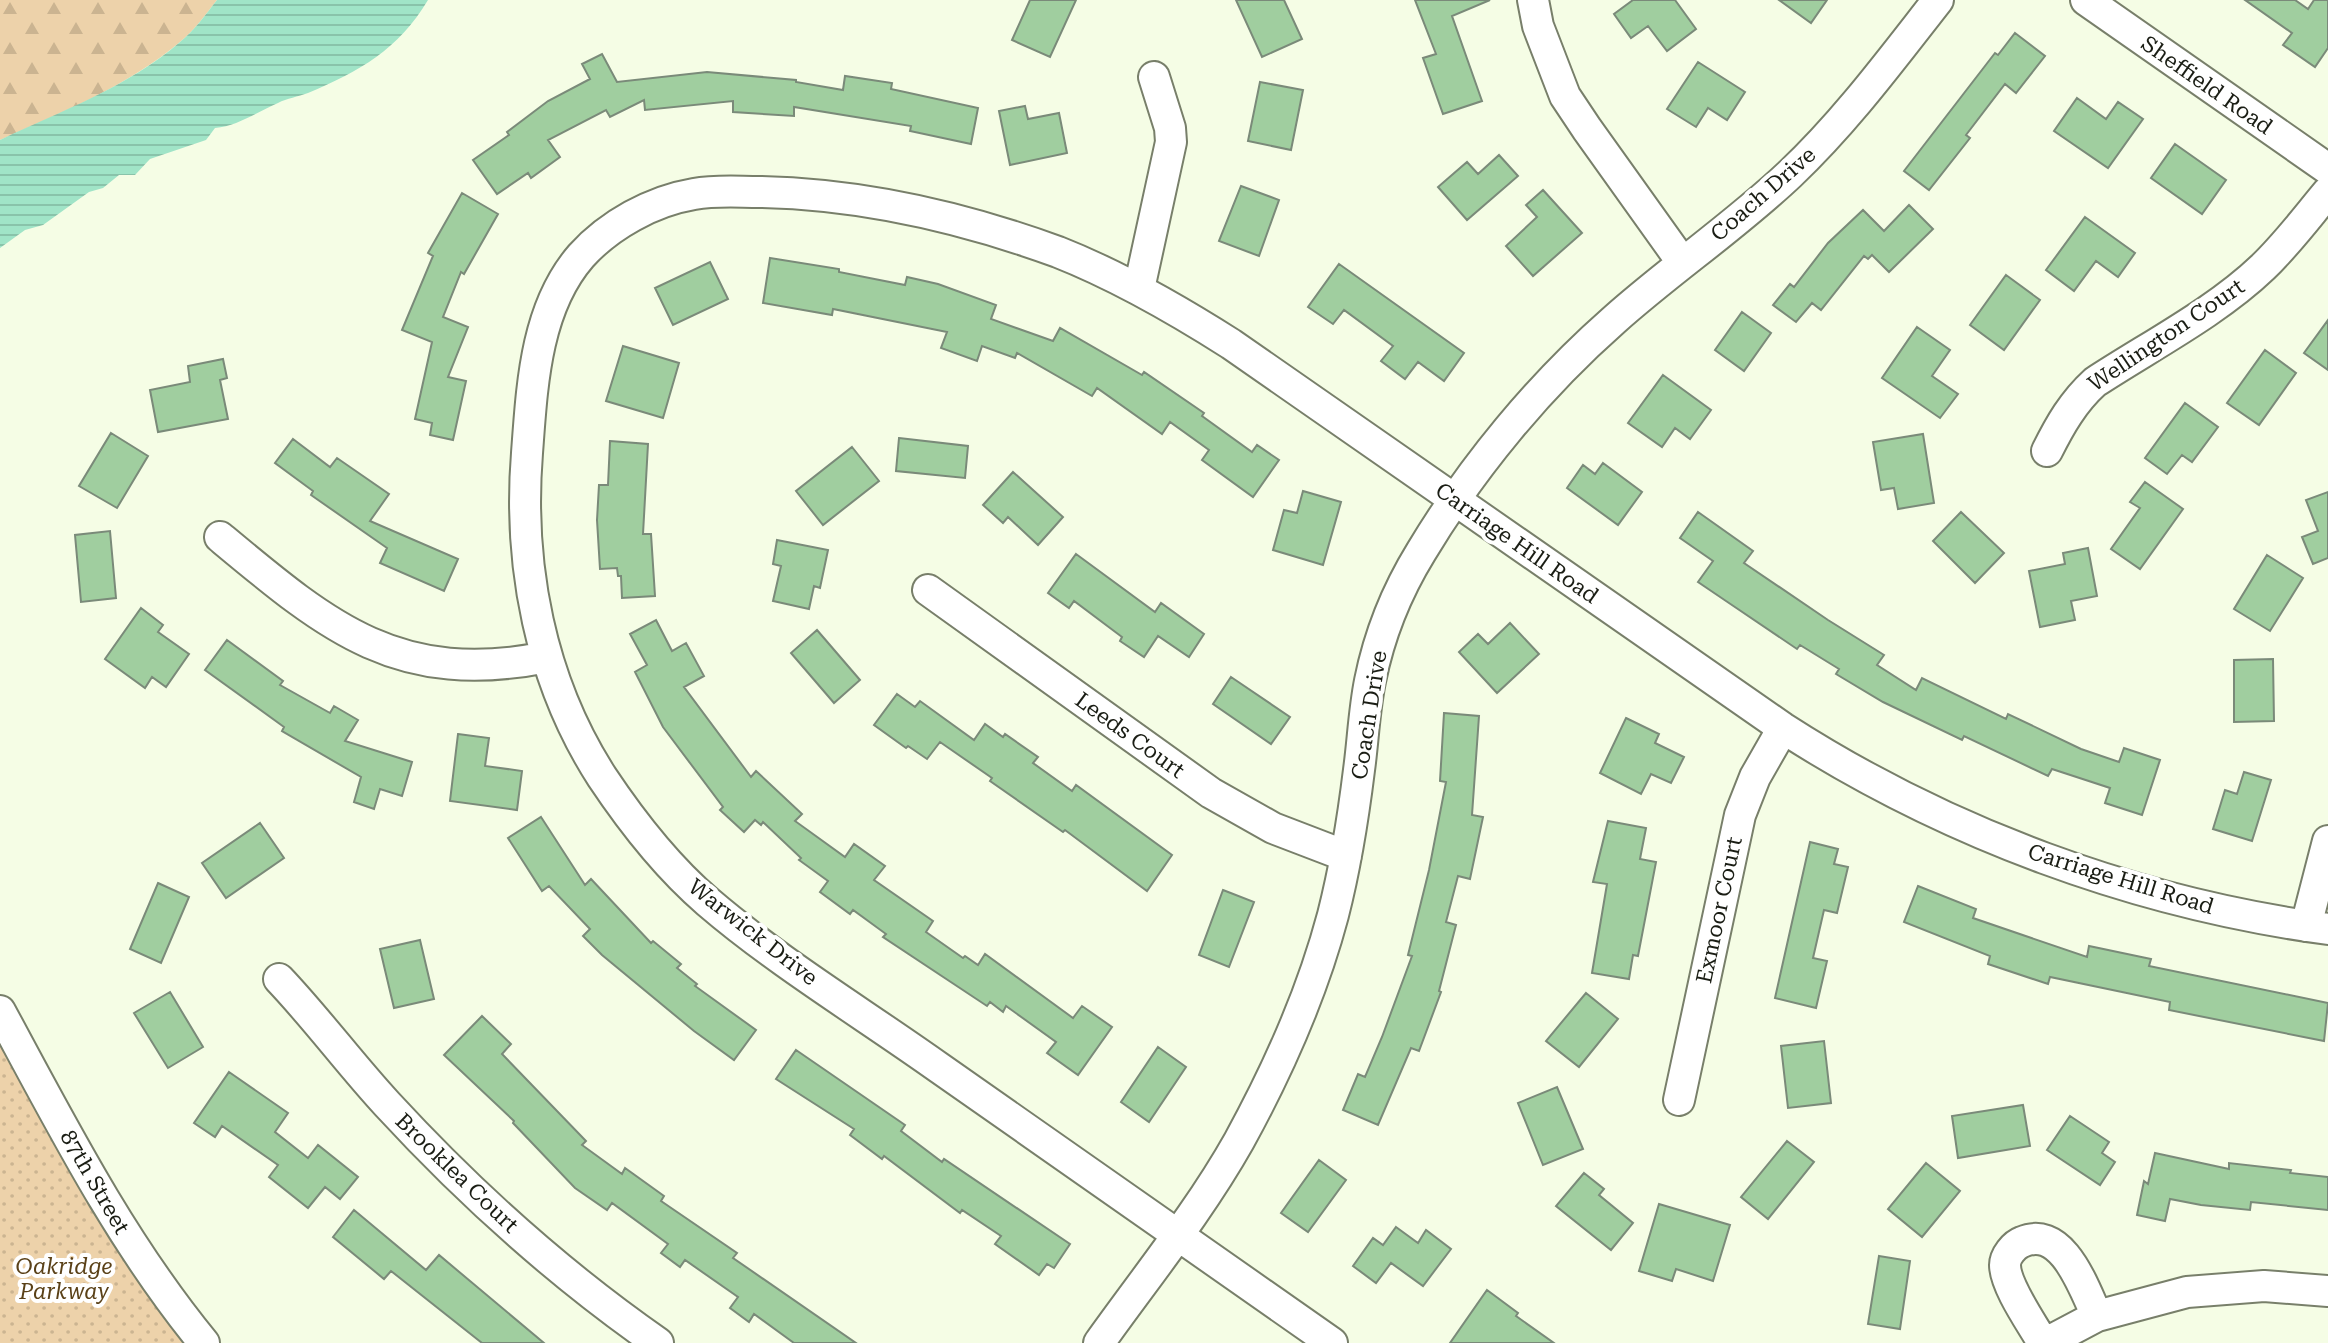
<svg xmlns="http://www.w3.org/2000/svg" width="2328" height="1343" viewBox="0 0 2328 1343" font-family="'Roboto Serif',serif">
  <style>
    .green { fill: url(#green-dots) }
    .forest { fill: url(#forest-firs) }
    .water { fill: url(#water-rules) }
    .building { fill: #a0ce9f; stroke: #7a8a79; stroke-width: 2 }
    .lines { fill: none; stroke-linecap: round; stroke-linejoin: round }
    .minor-casing { stroke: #787f6a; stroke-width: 34 }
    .minor { stroke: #fff; stroke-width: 30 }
    .labels { text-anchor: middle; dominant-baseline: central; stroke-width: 8; stroke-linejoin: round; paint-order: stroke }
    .street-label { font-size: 22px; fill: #1a1d14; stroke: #fff }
    .park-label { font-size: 22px; font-style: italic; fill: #5a4118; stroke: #fff }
  </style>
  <defs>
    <pattern id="green-dots" width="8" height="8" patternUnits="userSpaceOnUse" patternTransform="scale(2)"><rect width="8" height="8" fill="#edd2aa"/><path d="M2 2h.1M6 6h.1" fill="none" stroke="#cbb491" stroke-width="1.8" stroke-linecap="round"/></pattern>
    <pattern id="forest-firs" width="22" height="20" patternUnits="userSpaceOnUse" patternTransform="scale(2)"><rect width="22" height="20" fill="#edd2aa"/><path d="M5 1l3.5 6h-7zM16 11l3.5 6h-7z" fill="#cbb491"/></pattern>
    <pattern id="water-rules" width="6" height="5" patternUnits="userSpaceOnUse" patternTransform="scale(2)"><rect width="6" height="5" fill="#a0e4c7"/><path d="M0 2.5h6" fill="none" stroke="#89c3aa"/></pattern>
  </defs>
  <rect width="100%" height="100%" fill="#f5fde5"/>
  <path class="green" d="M 0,1038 L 189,1343 L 0,1343 Z"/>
  <path class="forest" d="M 0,0 L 217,0 C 206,14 194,31 180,42 C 128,86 61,113 0,140 Z"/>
  <path class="water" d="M 217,0 L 428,0 C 398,50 360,71 308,93 C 298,97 287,98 278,103 C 257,112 238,126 215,128 L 206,140 L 150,159 L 135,175 L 119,175 L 103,188 L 89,192 L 43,225 L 25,230 L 0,248 L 0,140 C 61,111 128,87 180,42 C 194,31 206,14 217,0 Z"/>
  <path class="building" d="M 1030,0 L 1076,0 L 1050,57 L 1012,40 Z
    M 1236,0 L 1284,0 L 1302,39 L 1262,57 Z
    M 1415,0 L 1490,0 L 1452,16 L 1482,101 L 1443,114 L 1423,58 L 1436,54 Z
    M 1633,0 L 1675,0 L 1696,29 L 1667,51 L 1648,26 L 1631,38 L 1614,14 Z
    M 1779,0 L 1827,0 L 1811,23 Z
    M 2245,0 L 2295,0 L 2308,9 L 2314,0 L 2328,0 L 2328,48 L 2315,67 L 2283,45 L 2292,33 Z
    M 2015,33 L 2045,56 L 2016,93 L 2005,84 L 1966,135 L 1970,138 L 1929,190 L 1904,171 L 1995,53 L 1998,55 Z
    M 602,54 L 617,82 L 707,72 L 796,80 L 796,82 L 843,90 L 845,76 L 892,83 L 891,89 L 978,108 L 971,144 L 910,131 L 911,126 L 794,107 L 794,116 L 733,112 L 733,101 L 645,110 L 644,100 L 610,117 L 606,110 L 548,140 L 560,157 L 531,178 L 528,173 L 497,194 L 473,160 L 509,135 L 507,132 L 548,101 L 590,79 L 582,64 Z
    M 1698,62 L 1745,92 L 1727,120 L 1708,108 L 1696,127 L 1667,109 Z
    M 1260,82 L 1303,90 L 1291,150 L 1248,141 Z
    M 2077,98 L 2106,119 L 2118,102 L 2143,119 L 2108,168 L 2054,131 Z
    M 1025,106 L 1028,119 L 1059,113 L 1067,153 L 1010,165 L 999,111 Z
    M 2175,144 L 2226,180 L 2202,214 L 2151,178 Z
    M 1499,155 L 1518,176 L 1467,220 L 1438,187 L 1467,162 L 1478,174 Z
    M 1241,186 L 1279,200 L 1259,256 L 1219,241 Z
    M 1543,190 L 1582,233 L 1533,276 L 1506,246 L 1537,217 L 1526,205 Z
    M 462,193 L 498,214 L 464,274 L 461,272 L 443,317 L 468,327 L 448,377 L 466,381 L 453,440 L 430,435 L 432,423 L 415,419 L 432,342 L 402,330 L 433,256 L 428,253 Z
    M 1909,205 L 1933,229 L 1889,272 L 1872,255 L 1868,259 L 1864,256 L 1821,310 L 1812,303 L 1796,322 L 1773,305 L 1790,284 L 1794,287 L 1828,243 L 1863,210 L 1884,231 Z
    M 2085,217 L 2135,253 L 2118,277 L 2096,261 L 2074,291 L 2046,270 Z
    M 770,258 L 839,269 L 839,272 L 905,285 L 907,277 L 938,284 L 996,305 L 991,319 L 1053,341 L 1060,328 L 1142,375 L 1144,372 L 1204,413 L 1202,416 L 1252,452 L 1257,445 L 1279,460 L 1253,497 L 1202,460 L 1209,450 L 1170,422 L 1162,434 L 1097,388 L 1092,396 L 1017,353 L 1015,358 L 982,346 L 977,361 L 941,348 L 947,332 L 833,309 L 832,315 L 763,303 Z
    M 710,262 L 728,299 L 673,325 L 655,288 Z
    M 1339,264 L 1464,353 L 1444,381 L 1418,362 L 1405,379 L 1381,361 L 1393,346 L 1344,310 L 1333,324 L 1308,307 Z
    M 2006,275 L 2040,300 L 2004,350 L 1970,325 Z
    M 1742,312 L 1771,333 L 1744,371 L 1715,350 Z
    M 2328,320 L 2328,370 L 2304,353 Z
    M 1917,327 L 1950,350 L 1932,376 L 1958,394 L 1940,418 L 1882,378 Z
    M 623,346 L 679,363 L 663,418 L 606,401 Z
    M 2265,350 L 2296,373 L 2259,425 L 2227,403 Z
    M 223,359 L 227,378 L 220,380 L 228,419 L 158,432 L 150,390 L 190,382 L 188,366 Z
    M 1663,375 L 1711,410 L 1690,439 L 1675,428 L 1662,447 L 1628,423 Z
    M 2185,403 L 2218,427 L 2192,462 L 2182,455 L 2167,474 L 2145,458 Z
    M 111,433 L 148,456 L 117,508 L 79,486 Z
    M 1923,434 L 1934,503 L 1898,509 L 1894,488 L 1881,490 L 1873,442 Z
    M 899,438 L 968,446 L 965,478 L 896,471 Z
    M 293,439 L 330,467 L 337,458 L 389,494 L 370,521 L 458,559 L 444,591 L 380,563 L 387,548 L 311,495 L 313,491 L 275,463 Z
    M 610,441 L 648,444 L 643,534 L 651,534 L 655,596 L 622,598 L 621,576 L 618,576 L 617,568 L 600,569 L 597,520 L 599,485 L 608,485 Z
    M 852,447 L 879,481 L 823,525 L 796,491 Z
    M 1603,463 L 1642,492 L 1618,525 L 1567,488 L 1583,465 L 1595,474 Z
    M 1013,472 L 1063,517 L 1038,545 L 1008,517 L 1003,523 L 983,505 Z
    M 2145,482 L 2183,509 L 2140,569 L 2111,549 L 2140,508 L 2130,502 Z
    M 1303,491 L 1341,502 L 1323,565 L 1273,550 L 1284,510 L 1297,513 Z
    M 2328,492 L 2328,558 L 2313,564 L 2302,537 L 2318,531 L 2306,500 Z
    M 1698,512 L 1753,551 L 1744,563 L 1828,620 L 1884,655 L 1877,665 L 1916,690 L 1922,678 L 2006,719 L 2008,714 L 2081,749 L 2119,762 L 2124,748 L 2160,760 L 2142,815 L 2105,803 L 2110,788 L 2052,769 L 2048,776 L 1964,736 L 1962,740 L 1883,702 L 1836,674 L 1839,669 L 1800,645 L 1797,649 L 1726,601 L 1698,582 L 1713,561 L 1680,538 Z
    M 1961,512 L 2004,553 L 1975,583 L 1933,541 Z
    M 110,531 L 116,598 L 81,602 L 75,535 Z
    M 777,540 L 828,550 L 820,588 L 814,586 L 809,609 L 773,601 L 781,566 L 773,564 Z
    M 2088,548 L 2097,596 L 2071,601 L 2075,620 L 2040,627 L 2029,571 L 2065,564 L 2063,553 Z
    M 1076,554 L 1155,612 L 1161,603 L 1204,634 L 1189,657 L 1158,636 L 1144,657 L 1120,641 L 1122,637 L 1074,601 L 1069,608 L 1048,593 Z
    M 2267,555 L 2303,578 L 2270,631 L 2234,609 Z
    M 141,608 L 163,625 L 158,632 L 189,654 L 166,687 L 152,677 L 145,688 L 105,659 Z
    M 656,620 L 672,651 L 686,643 L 704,676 L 684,687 L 751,777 L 756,771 L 802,814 L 795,821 L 845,857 L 854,844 L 885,866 L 874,880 L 933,921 L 926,932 L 963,958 L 965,956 L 978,965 L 985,954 L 1073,1018 L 1082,1006 L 1112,1027 L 1078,1075 L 1047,1053 L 1056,1042 L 1006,1006 L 1003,1012 L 990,1002 L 987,1006 L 883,937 L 886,934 L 853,910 L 850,914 L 820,892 L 828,881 L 799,860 L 801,858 L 763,822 L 761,825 L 755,820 L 744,832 L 720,810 L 723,807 L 663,727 L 635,672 L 647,665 L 630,634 Z
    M 1510,623 L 1539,654 L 1497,693 L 1459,652 L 1478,634 L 1488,644 Z
    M 817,630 L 860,680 L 834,703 L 791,653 Z
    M 227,640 L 283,681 L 280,685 L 330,713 L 334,706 L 358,720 L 345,741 L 412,762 L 402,796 L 380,789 L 374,809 L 354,802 L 361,777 L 282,731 L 284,727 L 205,670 Z
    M 2273,659 L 2274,721 L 2234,722 L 2234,660 Z
    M 1231,677 L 1290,717 L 1271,744 L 1213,704 Z
    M 897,694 L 915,707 L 920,701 L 974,740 L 985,724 L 1003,737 L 1005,734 L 1038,757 L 1033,763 L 1072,791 L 1076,785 L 1172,855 L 1147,891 L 1065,830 L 1063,832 L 990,781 L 992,778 L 940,742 L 927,759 L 908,746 L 906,748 L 874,725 Z
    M 1444,713 L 1479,716 L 1472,815 L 1483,817 L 1470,879 L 1458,876 L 1446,922 L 1456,925 L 1439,991 L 1441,992 L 1419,1051 L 1411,1048 L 1378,1125 L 1343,1110 L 1358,1074 L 1365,1077 L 1382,1037 L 1412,956 L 1408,955 L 1429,870 L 1446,782 L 1440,781 Z
    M 1626,718 L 1659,734 L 1655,743 L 1684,757 L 1671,783 L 1651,774 L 1641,794 L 1600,773 Z
    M 458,734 L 489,738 L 485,766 L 522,771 L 517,810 L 450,801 Z
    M 2244,772 L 2271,780 L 2252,841 L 2213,829 L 2225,790 L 2237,794 Z
    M 541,817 L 585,885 L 591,879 L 651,943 L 653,941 L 681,964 L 677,968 L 697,984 L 695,986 L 756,1030 L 734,1060 L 694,1031 L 602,955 L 583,936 L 590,929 L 549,886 L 542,891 L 508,838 Z
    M 1608,821 L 1646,828 L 1640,859 L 1656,862 L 1638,956 L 1633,955 L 1629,979 L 1592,973 L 1607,884 L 1593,882 Z
    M 260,823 L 284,858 L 226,898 L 202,863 Z
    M 1810,842 L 1838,849 L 1834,864 L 1848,867 L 1837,913 L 1824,910 L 1813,958 L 1827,961 L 1816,1008 L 1775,998 Z
    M 158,883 L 189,897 L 161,963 L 130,949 Z
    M 1918,886 L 1976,909 L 1973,918 L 2087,957 L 2089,946 L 2151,959 L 2149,966 L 2328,1003 L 2324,1041 L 2169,1010 L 2170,1002 L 2050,977 L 2048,984 L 1988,964 L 1990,956 L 1904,922 Z
    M 1223,890 L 1254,902 L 1229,967 L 1199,955 Z
    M 420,940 L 434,999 L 394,1008 L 380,949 Z
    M 170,992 L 203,1047 L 168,1068 L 134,1013 Z
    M 1586,993 L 1618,1019 L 1579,1067 L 1546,1041 Z
    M 482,1016 L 511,1044 L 502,1054 L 586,1141 L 582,1145 L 622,1174 L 625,1168 L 664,1196 L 661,1201 L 737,1253 L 733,1258 L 856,1343 L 794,1343 L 754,1314 L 749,1322 L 730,1308 L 738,1297 L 685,1260 L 680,1267 L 661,1253 L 668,1244 L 612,1203 L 607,1210 L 575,1188 L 513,1123 L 514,1121 L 444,1055 Z
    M 1824,1041 L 1831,1103 L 1788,1108 L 1781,1046 Z
    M 1158,1047 L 1186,1067 L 1149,1122 L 1121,1102 Z
    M 796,1050 L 905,1125 L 901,1131 L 942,1162 L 944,1159 L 1070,1244 L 1054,1268 L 1047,1264 L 1039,1275 L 995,1244 L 1001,1236 L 962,1210 L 960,1213 L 884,1156 L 882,1159 L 850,1135 L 854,1129 L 776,1079 Z
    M 229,1072 L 288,1113 L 275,1132 L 308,1158 L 318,1145 L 358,1177 L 340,1199 L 325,1187 L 308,1208 L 269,1177 L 278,1165 L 222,1126 L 215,1137 L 194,1123 Z
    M 1557,1087 L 1583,1149 L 1543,1165 L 1518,1103 Z
    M 2023,1105 L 2030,1146 L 1958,1158 L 1952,1116 Z
    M 2070,1116 L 2109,1142 L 2102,1153 L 2115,1162 L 2100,1185 L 2047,1150 Z
    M 1787,1141 L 1814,1162 L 1768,1219 L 1741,1197 Z
    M 2155,1153 L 2229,1169 L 2229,1163 L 2291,1170 L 2290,1173 L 2328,1177 L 2328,1210 L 2251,1202 L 2250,1210 L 2201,1205 L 2170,1199 L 2165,1221 L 2137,1215 L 2144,1181 L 2148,1184 Z
    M 1319,1160 L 1346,1180 L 1308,1232 L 1281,1213 Z
    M 1926,1163 L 1960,1191 L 1922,1237 L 1888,1209 Z
    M 1584,1173 L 1604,1189 L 1599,1195 L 1633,1223 L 1611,1250 L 1556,1206 Z
    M 1659,1204 L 1730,1225 L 1713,1281 L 1676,1269 L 1672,1281 L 1639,1271 Z
    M 354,1210 L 426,1270 L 439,1255 L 544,1343 L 482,1343 L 391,1271 L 384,1279 L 333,1237 Z
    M 1396,1227 L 1418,1243 L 1426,1230 L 1451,1249 L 1423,1286 L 1391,1263 L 1376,1283 L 1353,1266 L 1373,1238 L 1383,1245 Z
    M 1879,1256 L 1910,1261 L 1900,1329 L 1868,1324 Z
    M 1487,1290 L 1518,1313 L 1516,1316 L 1554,1343 L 1450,1343 Z"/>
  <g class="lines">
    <defs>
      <path id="minor" d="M 1533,0 L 1538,26 L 1565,96 L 1587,129 L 1682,262
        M 2086,0 L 2328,169
        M 1139,289 L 1171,142 L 1170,128 L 1154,77
        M 2047,451 C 2060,425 2073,402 2095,382 C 2150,346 2216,312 2263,267 C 2287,244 2307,217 2328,192
        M 220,537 C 328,627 398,687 547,657
        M 928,590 L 1211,793 L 1273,828 L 1346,856
        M 2306,926 L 2328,841
        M 279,979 C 317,1019 350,1064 387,1104 C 469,1193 559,1274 658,1343
        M 0,1011 C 62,1126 121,1242 204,1343
        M 1679,1100 L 1740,815 L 1755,777 L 1783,728
        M 1099,1343 C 1146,1277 1199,1212 1239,1141 C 1278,1070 1312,994 1333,915 C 1345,868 1353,819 1359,770 C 1363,741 1364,711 1370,681 C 1379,636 1397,591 1421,552 C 1472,467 1539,386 1614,320 C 1671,269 1734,227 1790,174 C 1845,122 1891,60 1938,0
        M 1332,1343 C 1201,1251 1070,1159 938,1067 C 862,1013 778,962 708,902 C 666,866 632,822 602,777 C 540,681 518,565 527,453 C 532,387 535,309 581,256 C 609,225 652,201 694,194 C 716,190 738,192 759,192 C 862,194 962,217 1058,252 C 1119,276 1176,309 1231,344 L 1783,728 C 1946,833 2135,903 2328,929
        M 2043,1343 C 2033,1325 2005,1286 2005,1265 C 2005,1256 2014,1245 2022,1242 C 2063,1224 2084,1289 2097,1316
        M 2046,1343 L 2097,1316 L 2187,1292 L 2264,1286 L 2328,1291"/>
    </defs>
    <use href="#minor" class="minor-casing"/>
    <use href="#minor" class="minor"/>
  </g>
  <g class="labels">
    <g class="street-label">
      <text transform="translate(2207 85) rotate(35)">Sheffield Road</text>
      <text transform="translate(1763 194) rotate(-41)">Coach Drive</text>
      <text transform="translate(2166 335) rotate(-34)">Wellington Court</text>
      <text transform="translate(1517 543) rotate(35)">Carriage Hill Road</text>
      <text transform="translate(1369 715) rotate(-81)">Coach Drive</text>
      <text transform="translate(1130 735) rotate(36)">Leeds Court</text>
      <text transform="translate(2121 879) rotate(17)">Carriage Hill Road</text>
      <text transform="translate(1719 910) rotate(-78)">Exmoor Court</text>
      <text transform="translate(753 932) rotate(38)">Warwick Drive</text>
      <text transform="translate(457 1173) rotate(44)">Brooklea Court</text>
      <text transform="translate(95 1182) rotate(60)">87th Street</text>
    </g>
    <g class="park-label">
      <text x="64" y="1266">Oakridge<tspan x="64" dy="25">Parkway</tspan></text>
    </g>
  </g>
</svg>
